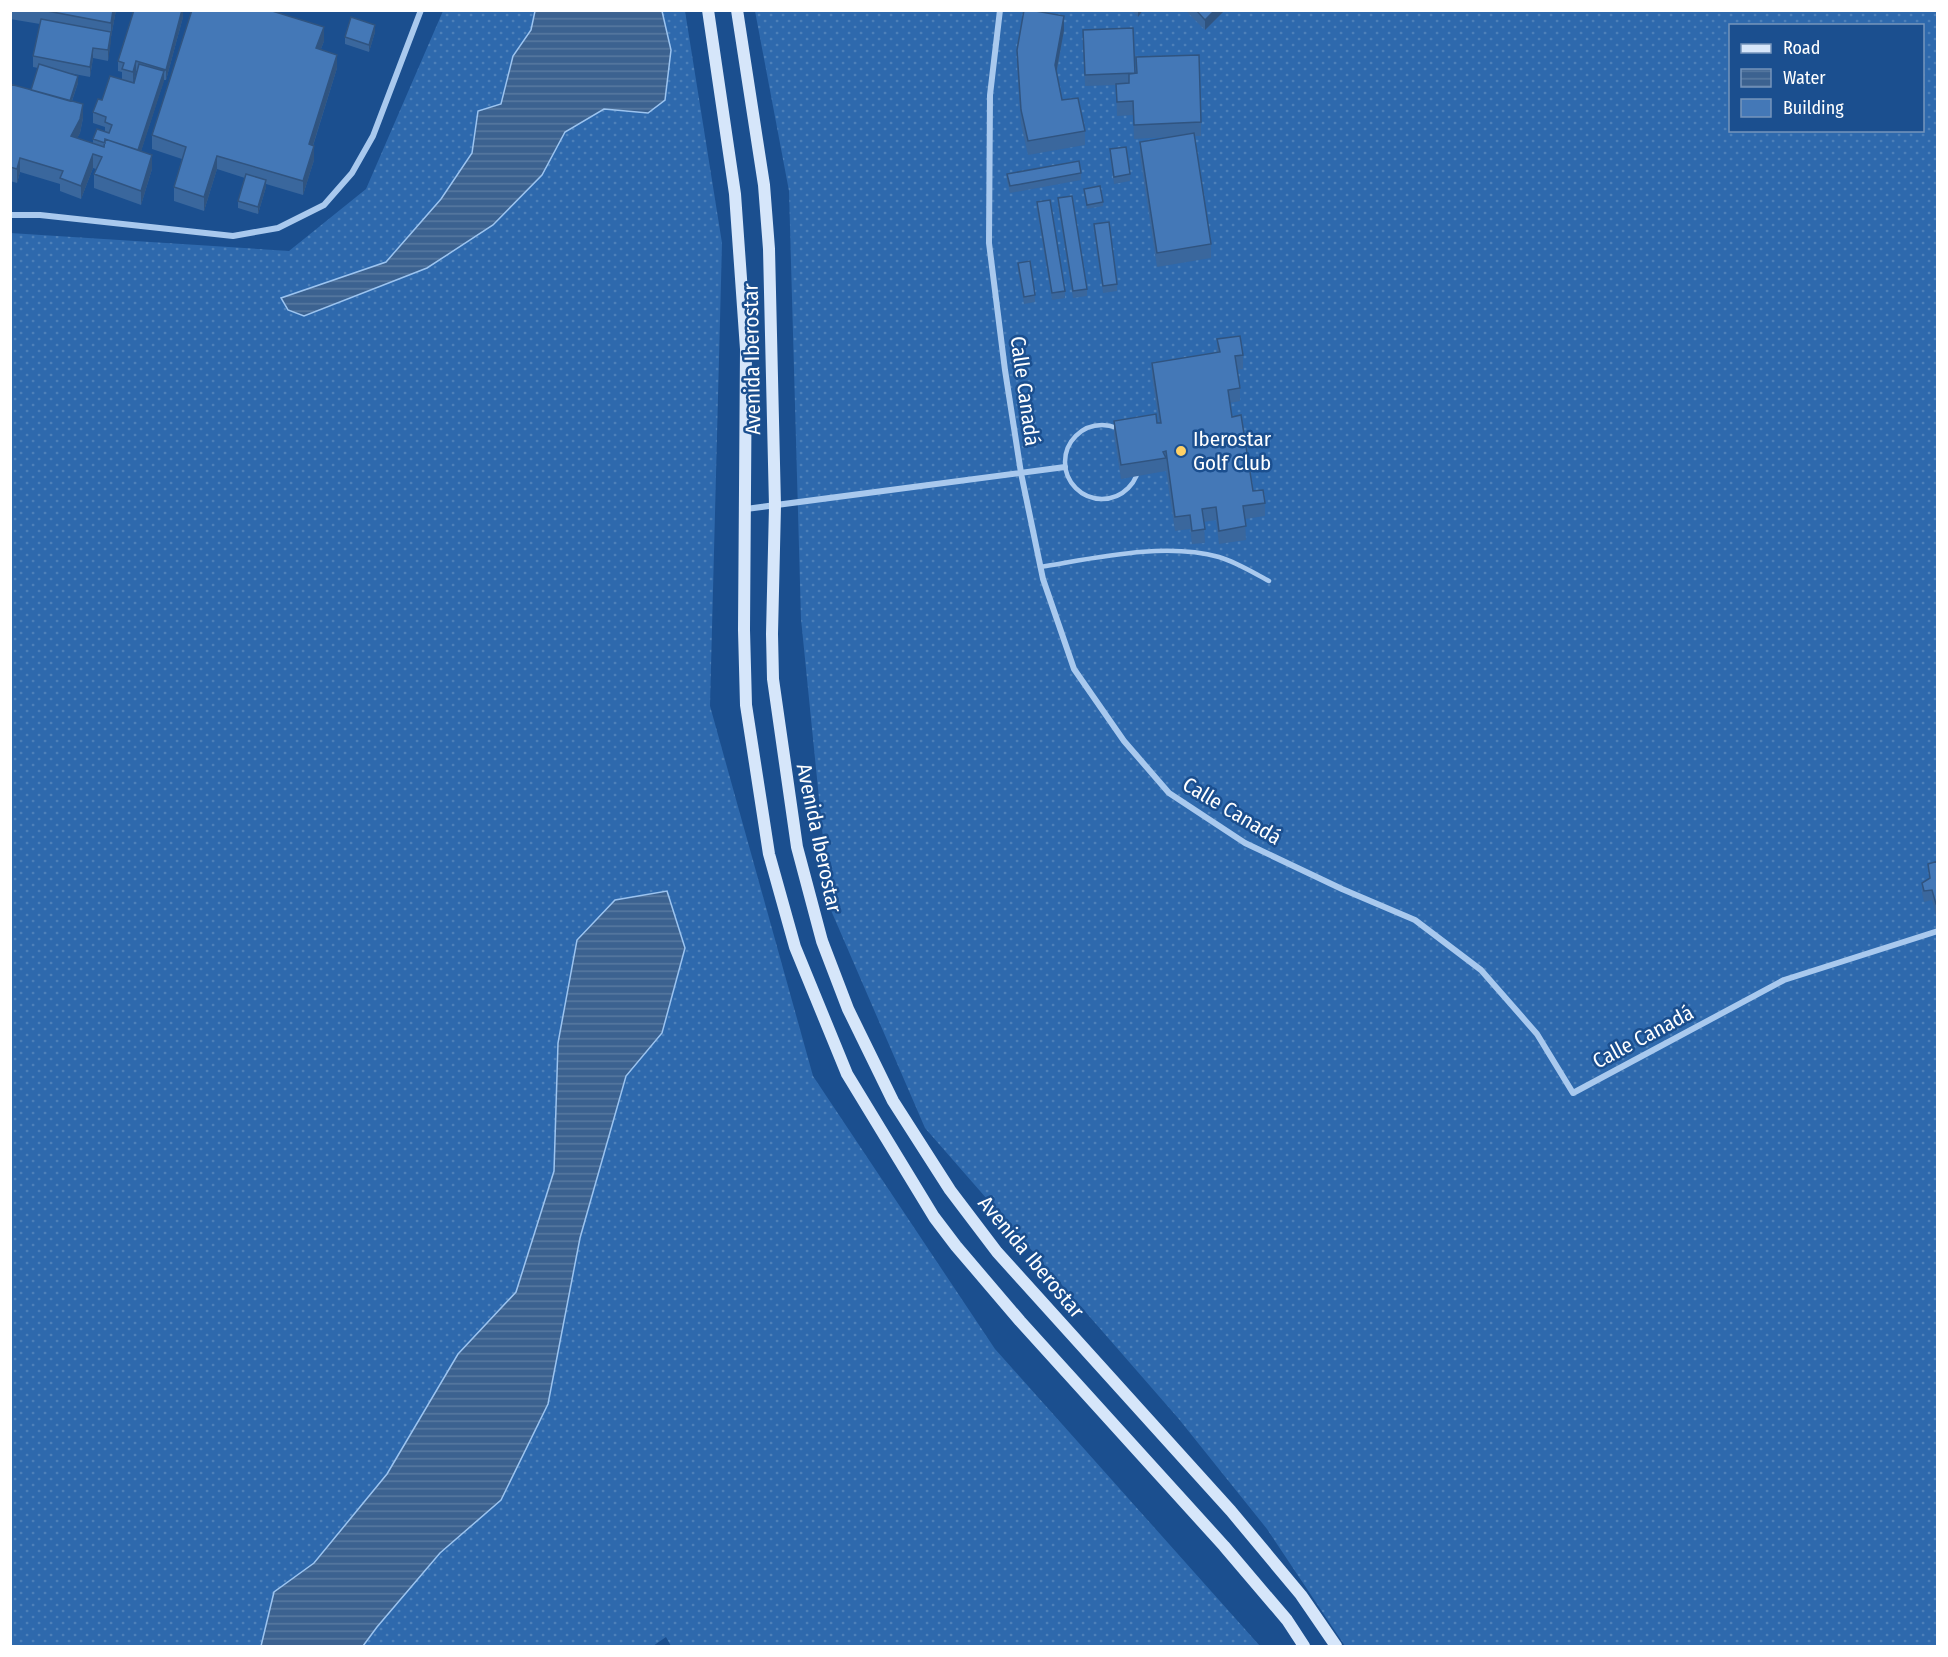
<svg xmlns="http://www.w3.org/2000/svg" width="1948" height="1657" viewBox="0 0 1948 1657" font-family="'Fira Sans Condensed',sans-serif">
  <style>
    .grass { fill: url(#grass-dots); fill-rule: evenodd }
    .water { fill: url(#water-rules); stroke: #9cc4f0; stroke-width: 1.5 }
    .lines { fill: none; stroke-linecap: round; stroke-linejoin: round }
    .lane { stroke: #a9c9ee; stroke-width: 4.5 }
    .street { stroke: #a9c9ee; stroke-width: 6 }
    .secondary { stroke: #d6e6fa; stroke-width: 12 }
    .wall { fill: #3a679d; fill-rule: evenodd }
    .shaded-wall { fill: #305480 }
    .building { fill: #4478b7; stroke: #305480; stroke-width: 1.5 }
    .poi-dot { fill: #ffd166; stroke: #1b4f8f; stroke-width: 2 }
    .labels { text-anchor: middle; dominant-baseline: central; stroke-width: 5; stroke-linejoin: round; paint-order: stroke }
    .street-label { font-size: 21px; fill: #fff; stroke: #1b4f8f }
    .poi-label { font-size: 21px; fill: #fff; stroke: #1b4f8f; text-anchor: start }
  </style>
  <defs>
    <pattern id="grass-dots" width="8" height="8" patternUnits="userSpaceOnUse" patternTransform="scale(1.5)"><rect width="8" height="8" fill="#2e69ad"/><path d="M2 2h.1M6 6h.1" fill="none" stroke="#4d80b9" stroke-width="1.8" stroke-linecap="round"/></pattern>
    <pattern id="water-rules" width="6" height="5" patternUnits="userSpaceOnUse" patternTransform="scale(1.5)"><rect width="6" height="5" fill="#3c6290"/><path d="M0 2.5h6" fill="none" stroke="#597aa1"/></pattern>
  </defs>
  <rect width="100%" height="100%" fill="#1b4f8f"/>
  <path class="grass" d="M 443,11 L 685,11 L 722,243 L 710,706 L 813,1076 L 995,1349 L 1260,1646 L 671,1646 L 666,1637 L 653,1646 L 11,1646 L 10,233 L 289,251 L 366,189 Z
    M 755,11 L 1937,11 L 1937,1646 L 1345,1646 L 1267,1529 L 1178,1418 L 925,1128 L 830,908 L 801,619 L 789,191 ZM 1730,26 L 1922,26 L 1922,130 L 1730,130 Z"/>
  <path class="water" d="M 535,11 L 662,11 L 671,50 L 665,100 L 648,113 L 604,109 L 565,132 L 542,175 L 493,225 L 427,268 L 304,316 L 288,310 L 281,298 L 386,262 L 441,199 L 472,153 L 478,111 L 501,104 L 513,56 L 531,30 Z
    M 667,891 L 685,948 L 662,1033 L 626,1076 L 580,1238 L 548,1404 L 501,1500 L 440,1553 L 377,1627 L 363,1646 L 261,1646 L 274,1592 L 314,1563 L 387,1474 L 458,1354 L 516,1292 L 554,1171 L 558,1043 L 577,940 L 615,900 Z"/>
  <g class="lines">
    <path class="lane" d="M1065 462a37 37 0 1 1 74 0a37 37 0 1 1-74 0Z
      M 1040,567 C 1096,558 1164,542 1219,557 C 1236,562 1254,573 1269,581"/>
    <path class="street" d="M 1000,10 L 990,95 L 989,243 L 1005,370 L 1021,473 L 1043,579 L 1074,669 L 1124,741 L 1169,793 L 1245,843 L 1342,889 L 1415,920 L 1481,970 L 1537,1034 L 1573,1093 L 1784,980 L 1938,931
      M 10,215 L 40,215 L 233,236 L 278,228 L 324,205 L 352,173 L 373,136 L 421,10
      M 746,509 L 1065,467"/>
    <path class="secondary" d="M 708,10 L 735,194 L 746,349 L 744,630 L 746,705 L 769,854 L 795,947 L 847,1074 L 934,1217 L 956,1246 L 1020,1321 L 1224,1546 L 1287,1620 L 1304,1646
      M 737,10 L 764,185 L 769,249 L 775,506 L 772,634 L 773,679 L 797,847 L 822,941 L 848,1009 L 893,1101 L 950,1190 L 997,1252 L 1231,1511 L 1301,1595 L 1336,1646"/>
  </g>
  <path class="wall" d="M 10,10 L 116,10 L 111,37 L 108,61 L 93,58 L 90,77 L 69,73 L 78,83 L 72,101 L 83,118 L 80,133 L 77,138 L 93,143 L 93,139 L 105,131 L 105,127 L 93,123 L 93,112 L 102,100 L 122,79 L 122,72 L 118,71 L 118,61 L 183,10 L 183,17 L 166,80 L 164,80 L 141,151 L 152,169 L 141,205 L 94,188 L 94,174 L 96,169 L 93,168 L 81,199 L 60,191 L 60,184 L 20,172 L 17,183 L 10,181 L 10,84 L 31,90 L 38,68 L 33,67 L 33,56 L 40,24 L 10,19 ZM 136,71 L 137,71 L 134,83 L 133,83 Z
    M 1131,10 L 1143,10 L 1138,17 Z
    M 1185,10 L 1225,10 L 1205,30 Z
    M 1064,30 L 1057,72 L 1062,100 L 1085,131 L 1085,145 L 1028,155 L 1021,124 L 1017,64 L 1017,50 Z
    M 375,32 L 369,52 L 345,44 L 345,37 Z
    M 324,41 L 321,49 L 337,68 L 313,146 L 314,160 L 303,195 L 266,184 L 266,187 L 258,214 L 238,208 L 238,201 L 245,178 L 217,169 L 204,211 L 174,201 L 174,187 L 182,159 L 152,149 L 152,135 Z
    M 1083,41 L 1135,73 L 1201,122 L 1201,136 L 1194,136 L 1211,244 L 1211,258 L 1157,267 L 1140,156 L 1140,142 L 1168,137 L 1134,139 L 1133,115 L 1117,116 L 1116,85 L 1085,86 Z
    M 1110,149 L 1130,174 L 1130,181 L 1114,184 L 1110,156 Z
    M 1081,173 L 1081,180 L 1010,193 L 1007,181 L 1007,174 Z
    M 1084,189 L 1103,202 L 1103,206 L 1087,209 Z
    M 1058,198 L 1087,289 L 1087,296 L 1073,298 L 1058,205 Z
    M 1037,202 L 1065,291 L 1065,298 L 1052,300 L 1037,209 Z
    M 1094,224 L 1117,284 L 1117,291 L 1103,293 L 1094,231 Z
    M 1018,263 L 1035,295 L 1035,302 L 1024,304 L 1018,270 Z
    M 1217,339 L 1243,355 L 1243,369 L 1237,370 L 1240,388 L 1240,401 L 1230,403 L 1232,417 L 1253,491 L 1265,503 L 1265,516 L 1245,519 L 1246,540 L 1219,544 L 1216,520 L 1204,522 L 1205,543 L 1192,544 L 1190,529 L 1175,531 L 1166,471 L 1121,479 L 1114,435 L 1114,421 L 1159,423 L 1152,377 L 1152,363 L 1217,353 Z
    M 1938,861 L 1936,915 L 1932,900 L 1924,902 L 1922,893 L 1922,883 L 1929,879 L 1928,864 Z"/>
  <path class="shaded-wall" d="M 113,10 L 116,10 L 111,37 L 111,23 Z
    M 182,10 L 183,10 L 183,17 L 166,80 L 166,70 Z
    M 1138,10 L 1143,10 L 1138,17 Z
    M 1215,10 L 1225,10 L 1205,30 L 1205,20 Z
    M 1064,16 L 1064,30 L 1055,79 L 1055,65 Z
    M 375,25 L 375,32 L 369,52 L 369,45 Z
    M 324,27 L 324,41 L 316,62 L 316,48 Z
    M 111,32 L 111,42 L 108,61 L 108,50 Z
    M 93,48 L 93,58 L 90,77 L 90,67 Z
    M 337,55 L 337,68 L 309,158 L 309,144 Z
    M 136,61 L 136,71 L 133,83 L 133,72 Z
    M 164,71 L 164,81 L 137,164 L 137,153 Z
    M 78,76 L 78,83 L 69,109 L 69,102 Z
    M 83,104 L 83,118 L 80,133 L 71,150 L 71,136 Z
    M 314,146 L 314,160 L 303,195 L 303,181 Z
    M 93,154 L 93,168 L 81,199 L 81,186 Z
    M 152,155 L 152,169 L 141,205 L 141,191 Z
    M 217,156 L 217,169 L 204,211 L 204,197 Z
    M 20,158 L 20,172 L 17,183 L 17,169 Z
    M 266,180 L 266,187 L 258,214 L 258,207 Z
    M 1936,904 L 1938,904 L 1938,914 L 1936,915 Z"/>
  <path class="building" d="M 42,10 L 113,10 L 111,23 Z
    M 134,10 L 182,10 L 166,70 L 136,61 L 133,72 L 122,69 L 124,63 L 118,61 Z
    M 192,10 L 269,10 L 324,27 L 316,48 L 337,55 L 309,144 L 314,146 L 303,181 L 217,156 L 204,197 L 174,187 L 186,147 L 152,135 Z
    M 1024,10 L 1030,10 L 1064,16 L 1055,65 L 1062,100 L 1078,98 L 1085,131 L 1028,141 L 1021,110 L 1017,50 Z
    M 1196,10 L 1215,10 L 1205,20 Z
    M 351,17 L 375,25 L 369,45 L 345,37 Z
    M 41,19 L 111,32 L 108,50 L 93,48 L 90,67 L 33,56 Z
    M 1133,28 L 1135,73 L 1085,75 L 1083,30 Z
    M 1199,55 L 1201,122 L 1134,125 L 1133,101 L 1117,102 L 1116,84 L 1129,83 L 1129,74 L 1137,73 L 1136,57 Z
    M 39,64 L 78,76 L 70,101 L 31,90 Z
    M 139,64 L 164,71 L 138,150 L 105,139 L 105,143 L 93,139 L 97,129 L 109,133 L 112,125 L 105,122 L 106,117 L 93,112 L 98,99 L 102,100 L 110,76 L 134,83 Z
    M 10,84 L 83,104 L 80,119 L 71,136 L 104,147 L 105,139 L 152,155 L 141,191 L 94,174 L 102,157 L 93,154 L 81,186 L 60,178 L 63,171 L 20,158 L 17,169 L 10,167 Z
    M 1194,133 L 1211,244 L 1157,253 L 1140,142 Z
    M 1126,147 L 1130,174 L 1114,177 L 1110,149 Z
    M 1079,161 L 1081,173 L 1010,186 L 1007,174 Z
    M 246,174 L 266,180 L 258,207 L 238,201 Z
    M 1100,186 L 1103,202 L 1087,205 L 1084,189 Z
    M 1072,196 L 1087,289 L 1073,291 L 1058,198 Z
    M 1050,200 L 1065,291 L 1052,293 L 1037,202 Z
    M 1109,222 L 1117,284 L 1103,286 L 1094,224 Z
    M 1030,261 L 1035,295 L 1024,297 L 1018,263 Z
    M 1240,336 L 1243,355 L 1235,356 L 1240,388 L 1228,390 L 1232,417 L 1241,415 L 1253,491 L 1263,490 L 1265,503 L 1243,506 L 1246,526 L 1219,531 L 1216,507 L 1202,509 L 1205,529 L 1192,531 L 1190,515 L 1175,517 L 1166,451 L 1163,452 L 1166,458 L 1121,465 L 1114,421 L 1156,414 L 1157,423 L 1161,423 L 1152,363 L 1220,352 L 1217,339 Z
    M 1938,861 L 1938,904 L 1936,904 L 1932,890 L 1924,891 L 1922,883 L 1930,878 L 1928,864 Z"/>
  <circle class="poi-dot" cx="1181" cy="451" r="6"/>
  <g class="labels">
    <g class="street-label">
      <text transform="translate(752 359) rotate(-91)">Avenida Iberostar</text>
      <text transform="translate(1025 391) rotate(82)">Calle Canadá</text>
      <text transform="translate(1232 811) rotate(31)">Calle Canadá</text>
      <text transform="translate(819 838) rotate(78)">Avenida Iberostar</text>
      <text transform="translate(1643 1037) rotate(-28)">Calle Canadá</text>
      <text transform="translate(1031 1257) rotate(50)">Avenida Iberostar</text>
    </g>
    <g class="poi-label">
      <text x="1193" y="439">Iberostar<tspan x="1193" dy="24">Golf Club</tspan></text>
    </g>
  </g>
  <rect width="1948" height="1657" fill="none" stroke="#ffffff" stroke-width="24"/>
  <rect x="1729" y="24" width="195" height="108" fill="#1b4f8f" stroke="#7695bc" stroke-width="1.5"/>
  <rect x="1741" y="44" width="30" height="9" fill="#d6e6fa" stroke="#7695bc" stroke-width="1.5"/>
  <text x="1783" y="54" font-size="18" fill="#ffffff">Road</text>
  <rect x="1741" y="69" width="30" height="18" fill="url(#water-rules)" stroke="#7695bc" stroke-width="1.5"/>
  <text x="1783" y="84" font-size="18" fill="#ffffff">Water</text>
  <rect x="1741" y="99" width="30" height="18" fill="#4478b7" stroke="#7695bc" stroke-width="1.5"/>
  <text x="1783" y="114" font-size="18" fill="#ffffff">Building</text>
</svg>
